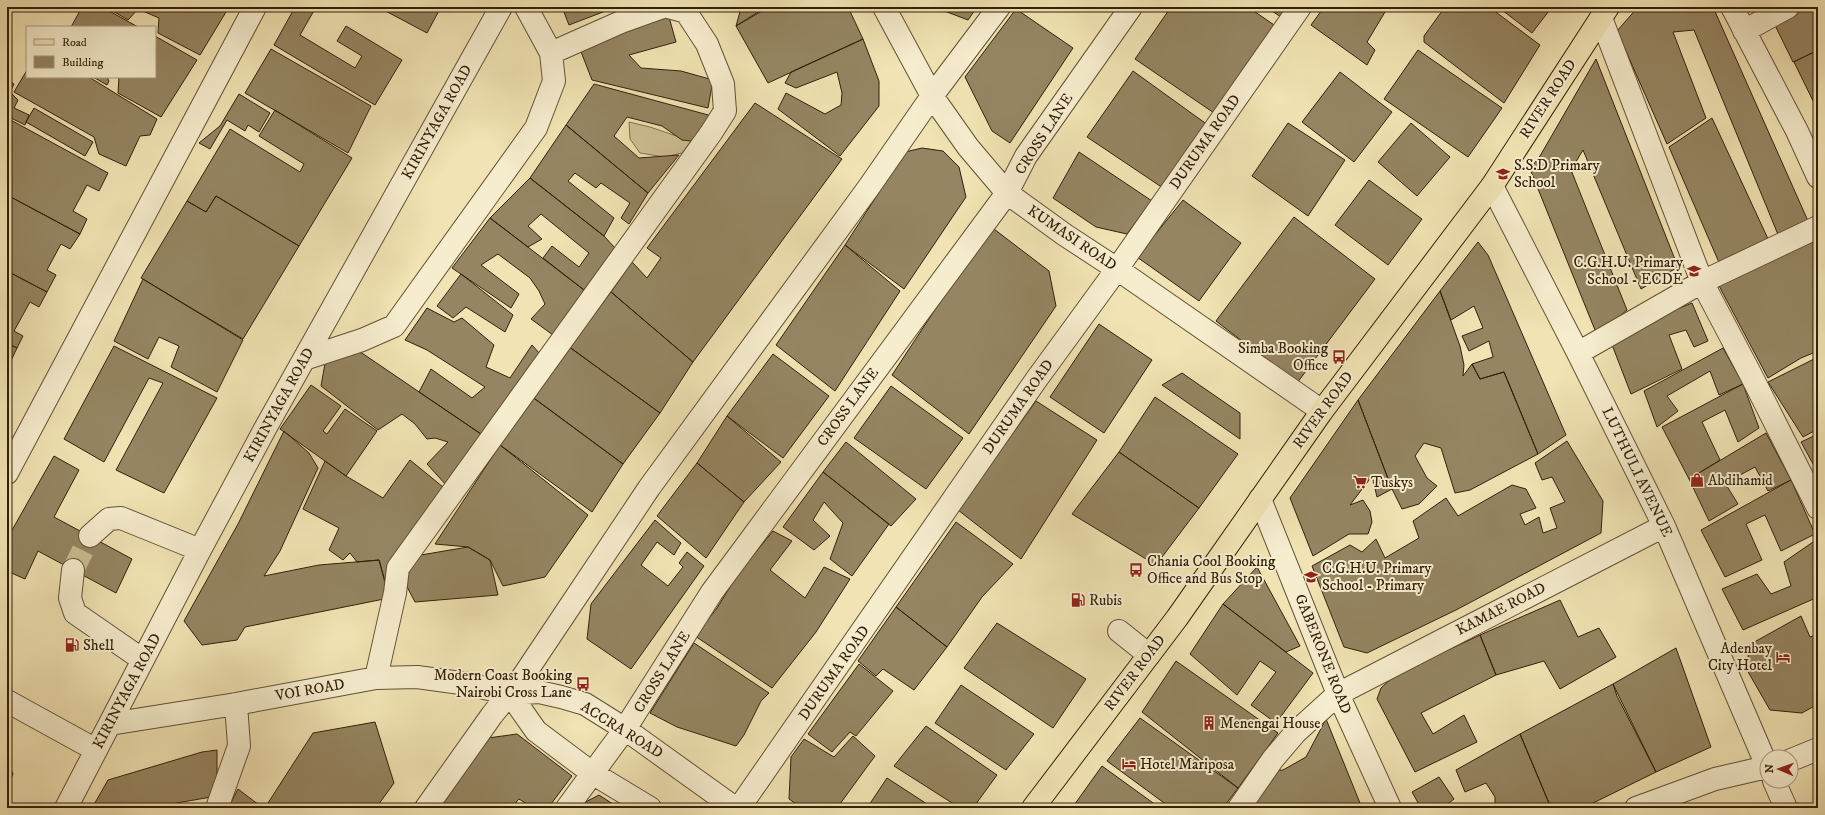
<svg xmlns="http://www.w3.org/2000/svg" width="1825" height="815" viewBox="0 0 1825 815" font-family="'IM FELL DW Pica',serif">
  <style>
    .green { fill: #d1c296; stroke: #827150 }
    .building { fill: #958562; stroke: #32200a }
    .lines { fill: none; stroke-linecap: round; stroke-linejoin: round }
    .minor-tunnel { stroke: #cbbc91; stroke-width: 22; stroke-dasharray: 22 11; stroke-linecap: butt }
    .minor-casing { stroke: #625134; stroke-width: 24 }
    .major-casing { stroke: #32200a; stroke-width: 24 }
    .minor { stroke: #f6edce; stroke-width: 22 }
    .major { stroke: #f1e3b3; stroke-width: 22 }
    .labels { text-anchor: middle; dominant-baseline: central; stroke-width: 4; stroke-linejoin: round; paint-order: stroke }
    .street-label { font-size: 15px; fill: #32200a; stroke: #f6edce }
    .poi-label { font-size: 15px; fill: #32200a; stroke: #f6edce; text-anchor: start }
  </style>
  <rect width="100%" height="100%" fill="#f1e3b3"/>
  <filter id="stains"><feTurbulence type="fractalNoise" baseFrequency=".005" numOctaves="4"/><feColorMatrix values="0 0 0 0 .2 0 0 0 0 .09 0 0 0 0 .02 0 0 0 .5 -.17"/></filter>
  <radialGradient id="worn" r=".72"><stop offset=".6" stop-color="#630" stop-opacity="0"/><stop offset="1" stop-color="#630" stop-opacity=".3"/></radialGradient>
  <path class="green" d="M 629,122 L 650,127 L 691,141 L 682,153 L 665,157 L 640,153 L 630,139 Z"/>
  <path class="building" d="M 82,7 L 102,7 L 138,27 L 71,27 Z
    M 106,7 L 229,7 L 200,55 L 158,33 L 159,18 L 138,9 L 128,20 Z
    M 295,7 L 316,7 L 300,35 L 355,68 L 362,56 L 337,41 L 346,26 L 402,60 L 375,105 L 274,45 Z
    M 378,7 L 441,7 L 427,33 Z
    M 562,7 L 616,7 L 569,25 Z
    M 743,7 L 766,7 L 736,26 L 741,8 Z
    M 769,7 L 848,7 L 863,39 L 768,83 L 736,26 Z
    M 934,7 L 977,7 L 968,20 Z
    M 1171,7 L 1248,7 L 1277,27 L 1214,113 L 1135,59 Z
    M 1266,7 L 1287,7 L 1281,17 Z
    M 1324,7 L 1388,7 L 1367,42 L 1375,50 L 1367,65 L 1311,25 Z
    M 1445,7 L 1489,7 L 1540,45 L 1504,103 L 1424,42 L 1424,36 Z
    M 1498,7 L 1552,7 L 1532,33 Z
    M 1638,7 L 1713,7 L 1808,221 L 1779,237 L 1694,30 L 1673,32 L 1706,118 L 1667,144 L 1617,31 Z
    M 1766,7 L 1818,7 L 1818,50 L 1793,62 Z
    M 1016,9 L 1073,48 L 1010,143 L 992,131 L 965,77 Z
    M 667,10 L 676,42 L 629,55 L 641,68 L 681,71 L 713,80 L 708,108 L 592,80 L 578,44 Z
    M 155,36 L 197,60 L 161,117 L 118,93 L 119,77 L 155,77 Z
    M 863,39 L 879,81 L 879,106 L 840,156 L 778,109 L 786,93 L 825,114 L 841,105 L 842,93 L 837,72 L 796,88 L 785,83 L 791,72 Z
    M 271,49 L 371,106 L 348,153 L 245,93 Z
    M 1418,50 L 1502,108 L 1468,157 L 1384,99 Z
    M 1818,50 L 1818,111 L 1794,62 Z
    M 1596,59 L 1678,267 L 1641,289 L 1583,150 L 1571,170 L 1627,310 L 1597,335 L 1530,169 L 1540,156 Z
    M 27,70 L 27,77 L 89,77 L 157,119 L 150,135 L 140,136 L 126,166 L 99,154 L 94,137 L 14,92 Z
    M 1133,71 L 1212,128 L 1166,190 L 1087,137 Z
    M 1340,72 L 1392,112 L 1354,162 L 1302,122 Z
    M 93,77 L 107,77 L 109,81 L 107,85 Z
    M 8,80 L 14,84 L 10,92 L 18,100 L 14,108 L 29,115 L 25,125 L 7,116 Z
    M 594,84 L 712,116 L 691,141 L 682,140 L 662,126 L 627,117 L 614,136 L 639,158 L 679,155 L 648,193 L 566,125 Z
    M 239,94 L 270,113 L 259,132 L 248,125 L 245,131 L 227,120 L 210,149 L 199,143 L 220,126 Z
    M 755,103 L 842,159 L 693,362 L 611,292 L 632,262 L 647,278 L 661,258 L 647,248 Z
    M 34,108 L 93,142 L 85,156 L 26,122 Z
    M 275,110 L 352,158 L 299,246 L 216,196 L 206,212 L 187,201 L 230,129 L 300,172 L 304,164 L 259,136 Z
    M 7,118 L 108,173 L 99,191 L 87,185 L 73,211 L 87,219 L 80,234 L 7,195 Z
    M 1712,118 L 1769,241 L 1721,267 L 1669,147 Z
    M 1288,123 L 1345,160 L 1308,216 L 1252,176 Z
    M 1411,123 L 1450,157 L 1417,196 L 1378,162 Z
    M 566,125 L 648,193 L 629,224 L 621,218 L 630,203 L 601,183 L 596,188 L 575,173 L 568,181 L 614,218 L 604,236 L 530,178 Z
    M 922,148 L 943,151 L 959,167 L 966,197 L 904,289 L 845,245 L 905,152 Z
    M 1079,152 L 1152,201 L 1127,234 L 1096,227 L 1053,198 Z
    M 530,178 L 604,236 L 615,248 L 584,290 L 543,258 L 552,246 L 579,267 L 589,253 L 541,214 L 528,226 L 542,239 L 528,247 L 490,218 Z
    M 1369,180 L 1422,219 L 1388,265 L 1335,225 Z
    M 7,195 L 80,234 L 70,249 L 61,244 L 47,270 L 56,275 L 47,292 L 7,271 Z
    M 216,196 L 299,246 L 243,339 L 141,278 L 187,201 L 206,212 Z
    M 1183,200 L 1241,243 L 1199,301 L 1137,257 Z
    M 1294,217 L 1375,279 L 1297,383 L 1216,321 Z
    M 490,218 L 584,290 L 553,335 L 531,319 L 545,304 L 539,291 L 530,278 L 498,254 L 481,265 L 519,294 L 511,308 L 452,268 Z
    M 990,226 L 1049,271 L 1056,306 L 969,434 L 892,375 Z
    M 1812,232 L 1818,242 L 1818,351 L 1801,358 L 1768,378 L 1718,284 Z
    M 1478,242 L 1488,255 L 1566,435 L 1538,454 L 1504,372 L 1480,379 L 1472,364 L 1493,357 L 1489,341 L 1469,351 L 1462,336 L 1483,328 L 1474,306 L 1451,320 L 1440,291 Z
    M 845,245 L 900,291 L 835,391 L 776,345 Z
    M 7,271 L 47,292 L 39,307 L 30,302 L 14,331 L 23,336 L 17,348 L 7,343 Z
    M 461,274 L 513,315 L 505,332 L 466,307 L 453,318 L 437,306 Z
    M 143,279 L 243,340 L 217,392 L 171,367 L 179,346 L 159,337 L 148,359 L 114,341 Z
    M 1440,291 L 1460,346 L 1464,365 L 1463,376 L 1472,364 L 1480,379 L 1504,372 L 1538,454 L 1470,490 L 1455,493 L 1441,448 L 1424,443 L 1415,456 L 1427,478 L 1437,486 L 1419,504 L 1402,509 L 1392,489 L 1358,400 Z
    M 611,292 L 693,362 L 660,413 L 568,346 L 577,337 Z
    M 1692,303 L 1708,341 L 1694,347 L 1686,330 L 1669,335 L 1682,369 L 1631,394 L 1609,337 Z
    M 427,308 L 454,322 L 462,318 L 494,345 L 486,367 L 510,378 L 532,345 L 540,354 L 481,434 L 419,392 L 431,369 L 472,398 L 485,387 L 427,350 L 405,340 Z
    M 1099,324 L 1152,360 L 1104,433 L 1050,397 Z
    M 7,343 L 17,348 L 9,365 L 7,364 Z
    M 114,346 L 217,398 L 164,493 L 116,470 L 163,383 L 149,378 L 104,462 L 64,439 Z
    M 568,346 L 660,413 L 623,464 L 531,396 Z
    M 353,347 L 481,434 L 447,486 L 427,464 L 448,442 L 435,438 L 427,439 L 415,424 L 402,414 L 378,430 L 321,386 L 326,358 Z
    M 1723,348 L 1743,384 L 1719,395 L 1710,371 L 1667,396 L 1678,411 L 1657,427 L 1644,391 Z
    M 773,354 L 829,396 L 783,458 L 727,416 Z
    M 1818,357 L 1818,429 L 1803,437 L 1768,382 Z
    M 1182,373 L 1240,413 L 1240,439 L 1162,385 Z
    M 1743,384 L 1759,428 L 1738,442 L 1725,410 L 1702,422 L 1720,460 L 1689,479 L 1662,427 Z
    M 311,385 L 341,406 L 323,431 L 327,434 L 345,409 L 377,431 L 346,476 L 280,429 Z
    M 891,386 L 963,438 L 926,489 L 854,438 Z
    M 531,396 L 623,464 L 592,512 L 500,445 Z
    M 1155,397 L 1238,454 L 1199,508 L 1119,452 Z
    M 1358,400 L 1392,489 L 1377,497 L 1372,476 L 1350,505 L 1363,500 L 1370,511 L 1372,522 L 1368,534 L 1349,534 L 1313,556 L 1290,498 Z
    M 1036,401 L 1097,440 L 1021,559 L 958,510 Z
    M 727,416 L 781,462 L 744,502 L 697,463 Z
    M 284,431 L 309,453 L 318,468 L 280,551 L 264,576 L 319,565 L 379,560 L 389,598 L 245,627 L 237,640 L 202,645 L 184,621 L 238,524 Z
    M 1766,433 L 1791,480 L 1768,491 L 1755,467 L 1725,483 L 1738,504 L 1709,521 L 1689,479 Z
    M 1818,434 L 1818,473 L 1801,442 Z
    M 1567,441 L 1603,501 L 1601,533 L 1456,610 L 1367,653 L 1344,647 L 1312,566 L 1350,545 L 1362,552 L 1376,539 L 1385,558 L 1419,538 L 1413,521 L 1446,498 L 1458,516 L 1512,485 L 1526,489 L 1536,508 L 1520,514 L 1525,525 L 1539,517 L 1543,533 L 1557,528 L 1550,508 L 1565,502 L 1552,477 L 1542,480 L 1535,463 Z
    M 846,442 L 916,499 L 891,526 L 823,472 Z
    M 500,445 L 588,515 L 545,577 L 503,586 L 490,560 L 468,547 L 435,544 Z
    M 1119,452 L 1199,508 L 1156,565 L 1072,514 Z
    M 54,456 L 79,470 L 54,517 L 132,559 L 116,593 L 38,551 L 25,579 L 7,571 L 7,539 Z
    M 410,460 L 449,492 L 385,581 L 379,560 L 357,562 L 350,553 L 343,560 L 329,550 L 339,528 L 303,509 L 325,461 L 346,476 L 383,498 Z
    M 697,463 L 744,502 L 706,558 L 657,516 Z
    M 823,472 L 889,524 L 852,576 L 830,559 L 843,523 L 824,502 L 813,520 L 830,536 L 814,550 L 783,527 Z
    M 1791,480 L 1815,534 L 1781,551 L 1765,515 L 1746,524 L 1762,560 L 1725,577 L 1701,530 Z
    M 655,520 L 681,543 L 674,555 L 657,542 L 641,565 L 668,586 L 683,567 L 679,563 L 687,552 L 704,566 L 631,669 L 587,639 L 591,604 Z
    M 956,522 L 1013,564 L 982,597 L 947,647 L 896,607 Z
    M 773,531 L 792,541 L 770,570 L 805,598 L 824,567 L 850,579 L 816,632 L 772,688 L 695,636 L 717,608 L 738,574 Z
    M 1813,542 L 1818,552 L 1818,597 L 1743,630 L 1722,589 L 1757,574 L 1771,594 L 1791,586 L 1784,562 Z
    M 468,547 L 490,560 L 498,595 L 415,602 L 404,581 L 409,557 Z
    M 1257,567 L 1300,646 L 1286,652 L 1223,604 Z
    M 1560,600 L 1578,637 L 1599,628 L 1616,657 L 1560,689 L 1544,661 L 1496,675 L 1480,635 Z
    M 1223,604 L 1313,673 L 1276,723 L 1251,705 L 1276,672 L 1260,661 L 1237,695 L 1190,654 Z
    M 896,607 L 947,647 L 914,690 L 883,669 L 876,676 L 858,661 Z
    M 1801,616 L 1810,637 L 1818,634 L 1818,704 L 1802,713 L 1770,710 L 1747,670 L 1749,645 Z
    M 997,623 L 1086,679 L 1053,728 L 964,668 Z
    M 1480,635 L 1496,675 L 1421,713 L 1433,734 L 1464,715 L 1477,742 L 1415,772 L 1377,699 L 1381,688 L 1395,675 Z
    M 694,643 L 769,693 L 761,701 L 744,735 L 736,746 L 677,727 L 650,713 Z
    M 1676,648 L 1711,747 L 1656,772 L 1613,684 Z
    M 1176,661 L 1278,733 L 1238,788 L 1142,712 Z
    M 859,664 L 893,691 L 856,736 L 850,732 L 832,752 L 808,734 Z
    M 1613,684 L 1617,696 L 1656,772 L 1583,808 L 1551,808 L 1520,734 Z
    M 961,685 L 1034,734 L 1006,770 L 935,723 Z
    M 1140,718 L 1238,788 L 1223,808 L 1171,808 L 1107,761 Z
    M 1326,719 L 1362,808 L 1245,808 L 1268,771 L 1283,770 L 1306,757 Z
    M 375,722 L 394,783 L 376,808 L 274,808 L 268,803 L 313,733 Z
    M 926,726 L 997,775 L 973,808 L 960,808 L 894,766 Z
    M 517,734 L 572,776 L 548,808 L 533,808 L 519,799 L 511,808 L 441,808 L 440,807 L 488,738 Z
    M 1520,734 L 1551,808 L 1495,808 L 1495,797 L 1486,783 L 1465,792 L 1456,770 Z
    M 853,736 L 875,756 L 837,808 L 802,808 L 789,799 L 791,757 L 804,739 L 834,757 Z
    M 217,750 L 217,796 L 148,808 L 92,808 L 108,780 L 202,752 Z
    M 7,760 L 13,774 L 7,787 Z
    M 1818,765 L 1818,795 L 1814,786 L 1814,767 Z
    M 1102,766 L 1160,808 L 1072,808 Z
    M 1439,777 L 1454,799 L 1449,803 L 1453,808 L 1421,808 L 1412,792 Z
    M 887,778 L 927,804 L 933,808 L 867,808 Z
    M 238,789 L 263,808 L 228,808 Z
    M 599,795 L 619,808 L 576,808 L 576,807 Z"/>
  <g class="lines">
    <path class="minor-tunnel" d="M 73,570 L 90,536"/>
    <defs>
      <path id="minor" d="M 884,7 L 932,96 L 968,147 L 1007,193 L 1065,235 L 1117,269 L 1322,411
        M 1732,7 L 1797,131 L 1818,177
        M 1601,18 L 1702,282 L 1751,375 L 1818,508
        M 1744,31 L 1788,7
        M 551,53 L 621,22 L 663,7
        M 1492,186 L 1578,353 L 1664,526 L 1767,766
        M 1578,353 L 1702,282 L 1818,227
        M 304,359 L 362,340 L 394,326 L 536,128 L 554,81 L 551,53 L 526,7
        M 7,473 L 255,7
        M 1260,499 L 1338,694 L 1390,808
        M 90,536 L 109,519 L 121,518 L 200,550
        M 73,570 L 70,598 L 75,613 L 143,660
        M 1119,631 L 1149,655
        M 376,678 L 395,593 L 398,568 L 711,133 L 725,111 L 723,84 L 707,44 L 686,12 L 668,7
        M 510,694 L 536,731 L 592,773 L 650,808
        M 7,701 L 96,750
        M 110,724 L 236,704 L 376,678 L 417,677 L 468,684 L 510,694 L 539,692 L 561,697 L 585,704 L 625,729 L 735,808
        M 1791,760 L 1818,749
        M 1774,781 L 1786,808
        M 66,808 L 200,550 L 266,427 L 501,7
        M 217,808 L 239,746 L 236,704
        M 426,808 L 492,715 L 522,678 L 649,488 L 869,187 L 932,96 L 999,7
        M 567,808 L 625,729 L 712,592 L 1007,193 L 1026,156 L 1131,7
        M 739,808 L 1036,380 L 1117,269 L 1300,7
        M 1239,808 L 1273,759 L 1296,732 L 1338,694 L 1664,526
        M 1636,808 L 1715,779 L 1767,767"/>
      <path id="major" d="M 1033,808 L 1177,618 L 1322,411 L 1492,186 L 1608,7"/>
    </defs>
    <use href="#minor" class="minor-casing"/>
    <use href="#major" class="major-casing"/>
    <use href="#minor" class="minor"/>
    <use href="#major" class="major"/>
  </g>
  <defs>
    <symbol id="school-bare" viewBox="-9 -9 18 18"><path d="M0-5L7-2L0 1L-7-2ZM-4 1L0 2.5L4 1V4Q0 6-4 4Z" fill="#8f2418" stroke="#f6edce" stroke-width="2.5" paint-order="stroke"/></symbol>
    <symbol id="bus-bare" viewBox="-9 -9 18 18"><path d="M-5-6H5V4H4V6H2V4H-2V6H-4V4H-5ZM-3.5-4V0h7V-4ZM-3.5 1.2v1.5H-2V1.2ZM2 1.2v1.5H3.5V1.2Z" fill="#8f2418" stroke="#f6edce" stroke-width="2.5" paint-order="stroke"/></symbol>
    <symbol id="shop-bare" viewBox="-9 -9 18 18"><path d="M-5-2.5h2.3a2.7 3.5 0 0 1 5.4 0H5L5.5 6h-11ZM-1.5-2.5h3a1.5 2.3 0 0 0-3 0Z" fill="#8f2418" stroke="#f6edce" stroke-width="2.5" paint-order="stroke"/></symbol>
    <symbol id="supermarket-bare" viewBox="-9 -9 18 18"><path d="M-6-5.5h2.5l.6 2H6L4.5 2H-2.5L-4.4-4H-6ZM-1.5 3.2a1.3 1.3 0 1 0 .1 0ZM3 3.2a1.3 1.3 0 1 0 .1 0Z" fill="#8f2418" stroke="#f6edce" stroke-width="2.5" paint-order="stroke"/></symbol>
    <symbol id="fuel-bare" viewBox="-9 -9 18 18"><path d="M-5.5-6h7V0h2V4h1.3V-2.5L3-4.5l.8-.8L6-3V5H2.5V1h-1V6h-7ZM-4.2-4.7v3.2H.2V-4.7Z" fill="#8f2418" stroke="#f6edce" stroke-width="2.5" paint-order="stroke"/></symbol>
    <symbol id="hotel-bare" viewBox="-9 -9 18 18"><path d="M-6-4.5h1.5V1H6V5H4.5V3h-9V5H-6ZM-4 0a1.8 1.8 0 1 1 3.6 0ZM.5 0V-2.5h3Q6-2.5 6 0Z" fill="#8f2418" stroke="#f6edce" stroke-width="2.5" paint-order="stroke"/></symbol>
    <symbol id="building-bare" viewBox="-9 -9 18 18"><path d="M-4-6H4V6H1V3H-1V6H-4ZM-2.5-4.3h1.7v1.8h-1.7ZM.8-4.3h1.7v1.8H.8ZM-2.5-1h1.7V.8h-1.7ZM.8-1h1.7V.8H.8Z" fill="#8f2418" stroke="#f6edce" stroke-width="2.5" paint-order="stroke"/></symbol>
  </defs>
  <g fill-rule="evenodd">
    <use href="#school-bare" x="1493" y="164" width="20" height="20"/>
    <use href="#school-bare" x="1684" y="261" width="20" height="20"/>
    <use href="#bus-bare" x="1329" y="347" width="20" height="20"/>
    <use href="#shop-bare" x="1687" y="470" width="20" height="20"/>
    <use href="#supermarket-bare" x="1350" y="472" width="20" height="20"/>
    <use href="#bus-bare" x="1126" y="560" width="20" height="20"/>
    <use href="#school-bare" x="1301" y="567" width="20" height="20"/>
    <use href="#fuel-bare" x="1068" y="590" width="20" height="20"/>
    <use href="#fuel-bare" x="62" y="635" width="20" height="20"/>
    <use href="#hotel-bare" x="1773" y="647" width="20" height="20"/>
    <use href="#bus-bare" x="573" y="674" width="20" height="20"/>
    <use href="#building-bare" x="1199" y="713" width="20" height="20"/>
    <use href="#hotel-bare" x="1119" y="754" width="20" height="20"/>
  </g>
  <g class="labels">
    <g class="street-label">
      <text transform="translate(1548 99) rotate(-57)">RIVER ROAD</text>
      <text transform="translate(437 122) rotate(-61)">KIRINYAGA ROAD</text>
      <text transform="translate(1044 134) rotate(-57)">CROSS LANE</text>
      <text transform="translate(1205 142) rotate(-55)">DURUMA ROAD</text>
      <text transform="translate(1072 238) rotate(34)">KUMASI ROAD</text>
      <text transform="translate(279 405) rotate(-61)">KIRINYAGA ROAD</text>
      <text transform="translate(848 407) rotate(-54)">CROSS LANE</text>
      <text transform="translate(1018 407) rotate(-55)">DURUMA ROAD</text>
      <text transform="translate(1323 410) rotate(-54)">RIVER ROAD</text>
      <text transform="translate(1637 472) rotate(64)">LUTHULI AVENUE</text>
      <text transform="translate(1501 609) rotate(-27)">KAMAE ROAD</text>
      <text transform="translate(1323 654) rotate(68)">GABERONE ROAD</text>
      <text transform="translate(662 672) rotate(-58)">CROSS LANE</text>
      <text transform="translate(834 673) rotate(-55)">DURUMA ROAD</text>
      <text transform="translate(1135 673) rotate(-53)">RIVER ROAD</text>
      <text transform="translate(310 690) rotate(-10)">VOI ROAD</text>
      <text transform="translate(127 691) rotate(-62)">KIRINYAGA ROAD</text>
      <text transform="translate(622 730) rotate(32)">ACCRA ROAD</text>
    </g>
    <g class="poi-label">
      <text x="1514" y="165">S.S.D Primary<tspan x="1514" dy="17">School</tspan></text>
      <text x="1683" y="262" text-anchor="end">C.G.H.U. Primary<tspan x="1683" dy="17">School - ECDE</tspan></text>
      <text x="1328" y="348" text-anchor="end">Simba Booking<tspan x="1328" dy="17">Office</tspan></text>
      <text x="1708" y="480">Abdihamid</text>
      <text x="1371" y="482">Tuskys</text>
      <text x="1147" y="561">Chania Cool Booking<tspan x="1147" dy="17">Office and Bus Stop</tspan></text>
      <text x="1322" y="568">C.G.H.U. Primary<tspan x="1322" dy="17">School - Primary</tspan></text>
      <text x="1089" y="600">Rubis</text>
      <text x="83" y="645">Shell</text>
      <text x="1772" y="648" text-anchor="end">Adenbay<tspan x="1772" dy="17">City Hotel</tspan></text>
      <text x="572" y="675" text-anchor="end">Modern Coast Booking<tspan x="572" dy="17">Nairobi Cross Lane</tspan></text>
      <text x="1220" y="723">Menengai House</text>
      <text x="1140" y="764">Hotel Mariposa</text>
    </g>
  </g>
  <rect width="1825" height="815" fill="none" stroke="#f1e3b3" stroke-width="24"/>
  <rect x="8" y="8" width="1809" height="799" fill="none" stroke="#32200a" stroke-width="2"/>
  <rect x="12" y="12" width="1801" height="791" fill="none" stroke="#32200a"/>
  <rect x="26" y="26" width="130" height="52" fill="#f6edce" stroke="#a89b80"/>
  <rect x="34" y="39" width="20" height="6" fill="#f1e3b3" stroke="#a89b80"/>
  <text x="62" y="46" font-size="12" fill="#32200a">Road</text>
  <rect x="34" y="56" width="20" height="12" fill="#958562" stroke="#a89b80"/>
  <text x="62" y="66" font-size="12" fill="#32200a">Building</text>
  <g transform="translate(1779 769) rotate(272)"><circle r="19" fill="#f6edce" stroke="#a89b80"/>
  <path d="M0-3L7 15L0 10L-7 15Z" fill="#8f2418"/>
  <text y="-6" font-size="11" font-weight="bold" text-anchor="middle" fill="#32200a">N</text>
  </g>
  <rect width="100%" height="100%" filter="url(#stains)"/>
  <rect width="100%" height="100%" fill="url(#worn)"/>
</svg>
